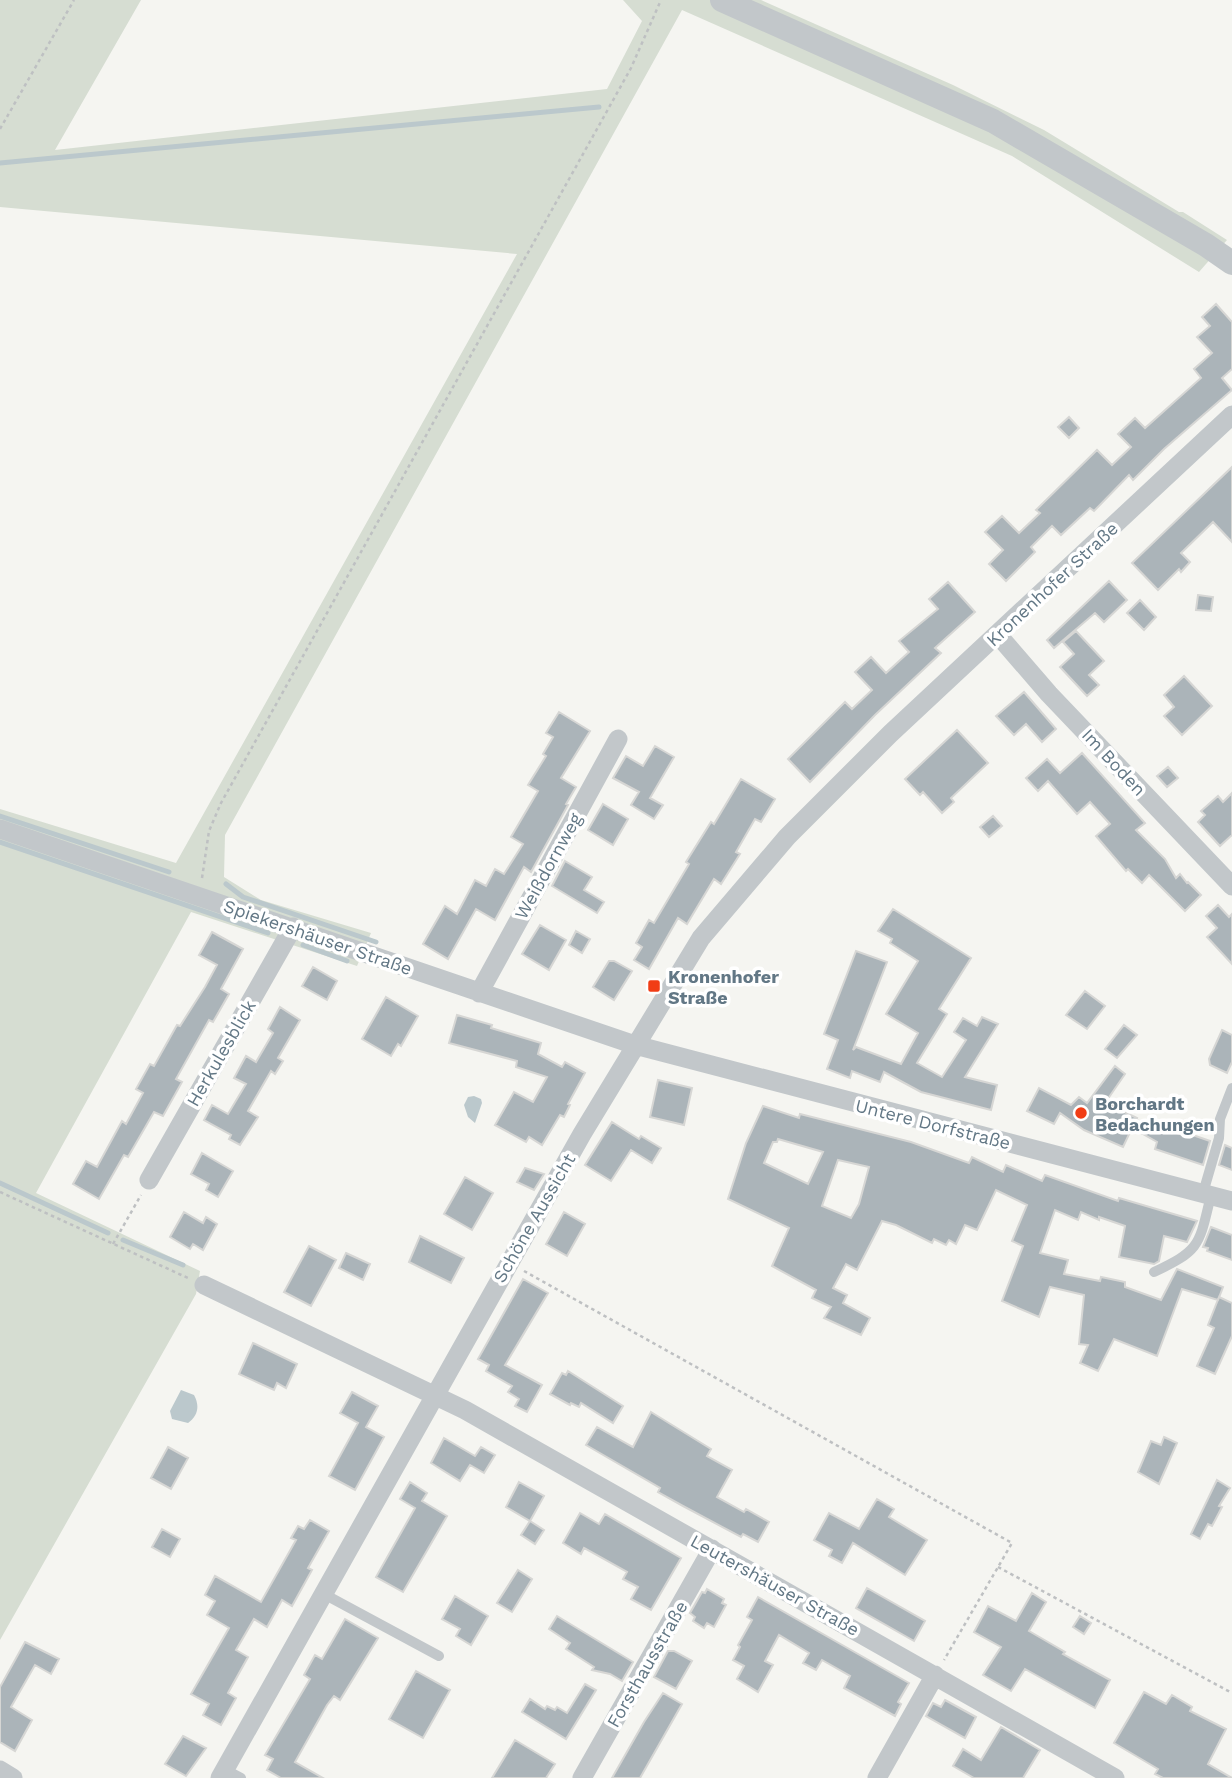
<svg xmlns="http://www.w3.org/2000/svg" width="1232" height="1778" viewBox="0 0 1232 1778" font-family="'Work Sans',sans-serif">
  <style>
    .green { fill: #d6ddd2 }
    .water { fill: #bbc8cc }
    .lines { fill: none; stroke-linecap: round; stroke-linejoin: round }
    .stream { stroke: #bbc8cc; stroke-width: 5 }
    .building { fill: #abb4b9; stroke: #d6d6d4; stroke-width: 2; fill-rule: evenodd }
    .path { stroke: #bec0c2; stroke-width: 2.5; stroke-dasharray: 3.5 3.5; stroke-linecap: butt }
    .service { stroke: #c2c7ca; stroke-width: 10 }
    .minor { stroke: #c2c7ca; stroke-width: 19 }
    .tertiary { stroke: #c2c7ca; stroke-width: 24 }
    .poi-dot { fill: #f13d15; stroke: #fff; stroke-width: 2.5 }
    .labels { text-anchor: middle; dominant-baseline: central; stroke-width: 7; stroke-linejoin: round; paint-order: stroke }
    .street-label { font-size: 18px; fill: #627785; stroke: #fff }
    .poi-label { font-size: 18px; font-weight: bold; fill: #627785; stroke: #fff; text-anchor: start }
  </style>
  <rect width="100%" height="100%" fill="#f5f5f1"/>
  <path class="green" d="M 0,0 L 141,0 L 55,150 L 607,89 L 642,21 L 623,0 L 761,0 L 953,85 L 1044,130 L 1179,212 L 1183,212 L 1227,240 L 1199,272 L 1012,156 L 682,10 L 225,835 L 224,877 L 261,900 L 371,933 L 357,966 L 191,912 L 36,1193 L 200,1271 L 196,1294 L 0,1640 L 0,809 L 176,863 L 517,254 L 0,207 Z"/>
  <path class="water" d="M 474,1096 L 481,1099 L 482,1103 L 475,1123 L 468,1117 L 464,1105 L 468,1097 Z
    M 181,1390 L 194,1395 C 200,1406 198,1416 188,1423 L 172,1419 L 170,1411 Z"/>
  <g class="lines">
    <path class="stream" d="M 0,163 L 599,107
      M 0,816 L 169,872
      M 0,842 L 268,933
      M 226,884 L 243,897 L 376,942
      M 303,945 L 347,961
      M 0,1183 L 108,1233
      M 123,1240 L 183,1265"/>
  </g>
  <path class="building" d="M 1216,304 L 1232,322 L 1232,369 L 1222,378 L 1232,390 L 1164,449 L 1133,480 L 1129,475 L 1094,511 L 1090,508 L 1061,535 L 1052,526 L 1031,547 L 1035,552 L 1006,581 L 989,564 L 1003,550 L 985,532 L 1002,516 L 1019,533 L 1040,513 L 1036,510 L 1097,450 L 1112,465 L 1131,447 L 1118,434 L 1135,418 L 1145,428 L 1201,378 L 1194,369 L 1212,353 L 1197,337 L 1210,326 L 1202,317 Z
    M 1069,417 L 1079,428 L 1069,438 L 1058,427 Z
    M 1232,467 L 1232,542 L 1213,522 L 1181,553 L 1190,562 L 1181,572 L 1179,569 L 1158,590 L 1132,563 Z
    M 1109,581 L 1127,600 L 1104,622 L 1095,613 L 1054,648 L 1047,640 Z
    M 948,582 L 975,612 L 935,648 L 941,653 L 875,715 L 810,782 L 788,759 L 845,702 L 852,709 L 872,690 L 855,672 L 871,657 L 886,673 L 909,652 L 899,641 L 938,609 L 929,599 Z
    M 1198,595 L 1213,597 L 1211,611 L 1196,610 Z
    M 1140,600 L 1156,617 L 1144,630 L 1127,613 Z
    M 1076,631 L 1104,661 L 1089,675 L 1099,685 L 1087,696 L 1060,667 L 1074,654 L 1063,642 Z
    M 1184,676 L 1212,706 L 1182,735 L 1164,716 L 1174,707 L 1164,695 Z
    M 1024,692 L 1056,729 L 1042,742 L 1026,724 L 1014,735 L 996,716 Z
    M 559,712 L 590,731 L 561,778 L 576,787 L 566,804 L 568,805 L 531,872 L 524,867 L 495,920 L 476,909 L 448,959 L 423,944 L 445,906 L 457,914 L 475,880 L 486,886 L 495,869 L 504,874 L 523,844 L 511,837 L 538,791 L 528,785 L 546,756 L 543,754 L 553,737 L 546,733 Z
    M 957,730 L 988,763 L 951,798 L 954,802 L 942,813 L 923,792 L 920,795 L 905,779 Z
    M 655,746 L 674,757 L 650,798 L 663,805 L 654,819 L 631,805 L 639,792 L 613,778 L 626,756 L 643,766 Z
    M 1082,753 L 1145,823 L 1136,830 L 1165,859 L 1176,878 L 1180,874 L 1187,883 L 1188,882 L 1201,895 L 1185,911 L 1149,875 L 1142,883 L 1128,869 L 1126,871 L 1096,836 L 1110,824 L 1090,802 L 1077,814 L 1048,781 L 1038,791 L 1026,778 L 1047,759 L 1060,773 Z
    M 1168,767 L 1178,778 L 1167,787 L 1157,776 Z
    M 741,779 L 775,799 L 761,822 L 755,819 L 736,852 L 740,854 L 721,884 L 714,879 L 687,924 L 678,918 L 649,969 L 634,960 L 642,947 L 636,943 L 649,920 L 654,923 L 689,864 L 686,862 L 711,822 L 714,824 Z
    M 1232,793 L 1232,835 L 1220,846 L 1198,822 L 1205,815 L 1201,811 L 1218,796 L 1223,802 Z
    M 603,804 L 628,819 L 613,845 L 588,830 Z
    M 993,816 L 1002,826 L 989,837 L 980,827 Z
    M 565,861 L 592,877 L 584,890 L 604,902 L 597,913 L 552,886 Z
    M 1218,905 L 1229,917 L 1232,914 L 1232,964 L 1207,937 L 1217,928 L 1206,916 Z
    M 893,909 L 971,958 L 939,1009 L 947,1014 L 917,1063 L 942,1077 L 966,1040 L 954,1032 L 963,1018 L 977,1026 L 982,1017 L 998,1024 L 965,1077 L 997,1085 L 991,1110 L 921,1092 L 884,1072 L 880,1082 L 852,1071 L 850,1078 L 827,1069 L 838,1040 L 824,1034 L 856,951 L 887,962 L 853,1050 L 856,1047 L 901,1064 L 918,1033 L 886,1014 L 918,961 L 890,943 L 892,939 L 878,931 Z
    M 540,925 L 566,940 L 549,970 L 522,954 Z
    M 576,931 L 590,939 L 582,953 L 569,945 Z
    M 212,932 L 243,949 L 221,989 L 229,994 L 213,1022 L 209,1020 L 176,1079 L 182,1082 L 163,1116 L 154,1112 L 128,1157 L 124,1155 L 99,1199 L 73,1184 L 86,1161 L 97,1167 L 122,1121 L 126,1124 L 143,1093 L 136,1089 L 150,1064 L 154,1066 L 177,1025 L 180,1026 L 205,987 L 217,965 L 199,955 Z
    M 609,961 L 614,961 L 632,971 L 614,1000 L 593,987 Z
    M 313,967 L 337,981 L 327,1000 L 302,986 Z
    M 1085,991 L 1105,1006 L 1087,1029 L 1066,1015 Z
    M 386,997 L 418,1016 L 401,1046 L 398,1044 L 391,1056 L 362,1039 Z
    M 280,1007 L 300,1020 L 278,1058 L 283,1061 L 275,1074 L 271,1071 L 248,1111 L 258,1117 L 240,1145 L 229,1139 L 231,1135 L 204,1120 L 212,1105 L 228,1114 L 246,1084 L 234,1078 L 246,1056 L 256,1062 L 273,1033 L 268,1029 Z
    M 457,1015 L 492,1025 L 491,1028 L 541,1043 L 538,1054 L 562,1067 L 565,1062 L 585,1073 L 568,1104 L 570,1105 L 564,1117 L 560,1115 L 542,1145 L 529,1137 L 526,1142 L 495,1125 L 514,1092 L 533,1102 L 547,1077 L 516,1067 L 517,1061 L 449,1043 Z
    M 1124,1025 L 1137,1035 L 1117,1058 L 1105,1049 Z
    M 1222,1030 L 1232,1035 L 1232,1062 L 1227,1073 L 1210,1065 L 1209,1059 Z
    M 1115,1066 L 1125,1074 L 1105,1103 L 1137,1118 L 1136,1120 L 1183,1135 L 1184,1132 L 1210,1141 L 1203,1165 L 1155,1149 L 1157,1142 L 1132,1128 L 1123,1147 L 1084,1130 L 1060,1113 L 1054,1124 L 1027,1111 L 1039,1088 L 1071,1105 L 1079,1097 L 1087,1103 Z
    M 658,1080 L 692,1088 L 684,1125 L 650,1117 Z
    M 763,1106 L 799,1118 L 800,1114 L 911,1142 L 969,1163 L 972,1157 L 1003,1172 L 1006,1165 L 1042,1181 L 1045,1175 L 1118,1201 L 1119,1198 L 1197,1221 L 1187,1242 L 1164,1236 L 1159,1261 L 1154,1264 L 1119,1257 L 1125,1226 L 1099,1217 L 1099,1220 L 1081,1212 L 1078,1220 L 1055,1210 L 1040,1253 L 1068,1260 L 1064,1274 L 1100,1281 L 1101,1277 L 1125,1282 L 1125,1287 L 1161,1300 L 1177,1269 L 1223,1287 L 1218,1300 L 1182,1289 L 1157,1356 L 1114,1339 L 1098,1371 L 1080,1363 L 1088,1345 L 1079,1344 L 1084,1295 L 1050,1287 L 1039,1317 L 1002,1301 L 1023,1246 L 1012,1241 L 1027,1205 L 996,1190 L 977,1230 L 965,1225 L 956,1244 L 949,1240 L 946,1245 L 934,1239 L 932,1243 L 896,1225 L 882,1221 L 857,1270 L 846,1264 L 833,1288 L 847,1295 L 843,1303 L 870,1318 L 861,1335 L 824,1318 L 831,1307 L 812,1298 L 816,1290 L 772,1266 L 789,1228 L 728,1199 L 746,1143 ZM 778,1139 L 823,1152 L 808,1184 L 764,1163 L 773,1142 L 777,1142 ZM 838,1160 L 869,1167 L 859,1204 L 851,1218 L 822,1206 Z
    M 612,1122 L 639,1139 L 641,1136 L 661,1148 L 652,1163 L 631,1150 L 611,1181 L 585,1165 Z
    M 1225,1145 L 1232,1148 L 1232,1170 L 1219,1165 Z
    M 202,1153 L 233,1171 L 218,1197 L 206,1190 L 209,1184 L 191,1174 Z
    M 525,1168 L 544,1174 L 534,1190 L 517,1182 Z
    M 465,1177 L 493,1193 L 472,1230 L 444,1214 Z
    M 184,1212 L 203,1223 L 206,1217 L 217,1224 L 203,1250 L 193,1244 L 190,1249 L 170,1237 Z
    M 564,1212 L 585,1224 L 567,1256 L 546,1244 Z
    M 1211,1227 L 1232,1235 L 1232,1260 L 1207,1251 L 1208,1248 L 1203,1247 Z
    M 420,1236 L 464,1258 L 451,1283 L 409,1262 Z
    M 309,1246 L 336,1260 L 311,1306 L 284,1292 Z
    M 346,1253 L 370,1264 L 363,1280 L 339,1268 Z
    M 523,1279 L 548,1293 L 505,1365 L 542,1385 L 527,1412 L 515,1406 L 519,1399 L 508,1392 L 512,1386 L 486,1371 L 489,1365 L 478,1359 Z
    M 1219,1297 L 1232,1303 L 1232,1336 L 1215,1374 L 1197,1366 L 1214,1328 L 1208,1325 Z
    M 253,1343 L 297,1364 L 286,1388 L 277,1383 L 274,1390 L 239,1374 Z
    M 568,1371 L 623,1406 L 613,1423 L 581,1403 L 579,1407 L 571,1403 L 570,1405 L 550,1394 L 562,1373 L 566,1375 Z
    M 352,1392 L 378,1406 L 366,1427 L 384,1437 L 355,1490 L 329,1476 L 358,1423 L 340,1413 Z
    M 651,1412 L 711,1449 L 707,1456 L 732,1470 L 717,1497 L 744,1512 L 746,1509 L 769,1522 L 758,1542 L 743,1534 L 741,1537 L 683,1506 L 658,1492 L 660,1488 L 586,1445 L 597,1427 L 633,1447 Z
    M 1164,1437 L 1177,1443 L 1159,1484 L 1138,1472 L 1151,1441 L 1161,1445 Z
    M 444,1438 L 475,1456 L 481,1447 L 495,1455 L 484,1473 L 470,1465 L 460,1481 L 431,1463 Z
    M 168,1447 L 188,1458 L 171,1489 L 151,1478 Z
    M 1217,1480 L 1230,1488 L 1219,1506 L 1222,1507 L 1212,1526 L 1208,1524 L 1200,1539 L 1191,1534 Z
    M 410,1482 L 427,1493 L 422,1501 L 447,1516 L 403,1592 L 376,1577 L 415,1508 L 400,1499 Z
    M 519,1482 L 544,1496 L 530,1521 L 506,1507 Z
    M 877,1499 L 894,1509 L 889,1517 L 927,1540 L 905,1575 L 853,1543 L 842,1563 L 829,1556 L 832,1550 L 814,1540 L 829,1513 L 859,1529 Z
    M 580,1513 L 599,1524 L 605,1514 L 681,1558 L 651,1610 L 631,1599 L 638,1587 L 623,1579 L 627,1572 L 584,1548 L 581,1554 L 563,1543 Z
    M 310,1520 L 329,1531 L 308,1568 L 312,1570 L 292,1606 L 282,1600 L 267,1627 L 254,1619 L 236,1650 L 248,1657 L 228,1693 L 236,1698 L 221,1725 L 203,1715 L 209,1704 L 191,1694 L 229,1628 L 207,1615 L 215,1601 L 205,1595 L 215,1576 L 261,1602 L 296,1540 L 291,1538 L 298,1526 L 304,1529 Z
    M 530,1521 L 544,1530 L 535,1544 L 521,1535 Z
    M 162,1529 L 180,1539 L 170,1557 L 152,1547 Z
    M 518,1570 L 532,1579 L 512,1612 L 497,1603 Z
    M 867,1588 L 925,1621 L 914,1641 L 856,1608 Z
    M 707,1589 L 724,1599 L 722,1603 L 726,1605 L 714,1627 L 707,1623 L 704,1628 L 693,1621 L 695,1617 L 690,1613 L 702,1592 L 705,1593 Z
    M 1032,1593 L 1046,1602 L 1029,1631 L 1065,1652 L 1063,1654 L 1110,1680 L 1095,1708 L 1025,1669 L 1011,1691 L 983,1675 L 1001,1647 L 974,1632 L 988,1606 L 1016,1621 Z
    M 455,1596 L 488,1616 L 471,1645 L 456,1636 L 460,1629 L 442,1619 Z
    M 758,1597 L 909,1683 L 898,1702 L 901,1704 L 895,1716 L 844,1688 L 850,1676 L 822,1660 L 816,1670 L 803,1663 L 809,1653 L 779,1635 L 765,1661 L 773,1665 L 758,1692 L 737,1679 L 744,1666 L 733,1660 L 740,1647 L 738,1645 L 752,1620 L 747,1617 Z
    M 557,1616 L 633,1662 L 622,1681 L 610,1674 L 592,1670 L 594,1667 L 566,1649 L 570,1643 L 549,1629 Z
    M 1080,1616 L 1091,1623 L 1084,1634 L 1073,1627 Z
    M 345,1619 L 378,1638 L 340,1700 L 334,1696 L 327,1705 L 295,1762 L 323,1778 L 281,1778 L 267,1770 L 273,1759 L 265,1755 L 310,1679 L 304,1675 L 315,1655 L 322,1659 Z
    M 25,1642 L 59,1659 L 51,1674 L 35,1665 L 11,1707 L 32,1720 L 15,1751 L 0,1742 L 0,1687 Z
    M 668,1651 L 674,1651 L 692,1661 L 676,1689 L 654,1677 Z
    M 416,1671 L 450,1690 L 423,1738 L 389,1719 Z
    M 585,1684 L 596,1690 L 566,1739 L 522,1712 L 530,1699 L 545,1709 L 547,1706 L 555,1710 L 557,1707 L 567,1713 Z
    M 1144,1692 L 1166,1704 L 1172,1695 L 1192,1707 L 1190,1711 L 1226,1729 L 1208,1764 L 1232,1778 L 1163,1778 L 1155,1774 L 1158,1769 L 1114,1743 Z
    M 663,1693 L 682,1704 L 640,1778 L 612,1778 L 644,1722 Z
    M 945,1700 L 976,1717 L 965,1738 L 926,1716 L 933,1703 L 941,1707 Z
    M 1001,1727 L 1040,1750 L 1023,1778 L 974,1778 L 953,1766 L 963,1749 L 981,1760 Z
    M 183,1736 L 206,1748 L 186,1776 L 165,1764 Z
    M 515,1740 L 555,1764 L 546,1778 L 492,1778 Z"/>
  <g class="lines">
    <path class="path" d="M 0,129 L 74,0
      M 202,878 L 209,831 L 221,803 L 631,68 L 661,0
      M 0,1192 L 188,1278
      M 113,1244 L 141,1195
      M 524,1271 L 1012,1543 L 944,1660
      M 998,1567 L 1232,1693"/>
    <path class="service" d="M 1203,1193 L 1219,1138 L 1220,1119 L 1232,1088
      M 1154,1272 C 1201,1250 1199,1245 1211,1195
      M 322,1593 L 439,1656
      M 224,1769 L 241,1778"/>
    <path class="minor" d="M 998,635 L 1049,694 L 1232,886
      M 0,829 L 635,1045 L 1232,1201
      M 479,993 L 618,739
      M 149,1180 L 293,927
      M 204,1285 L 465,1410 L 1115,1778
      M 0,1770 L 13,1778
      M 220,1778 L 582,1134 L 701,938 L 787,837 L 890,734 L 1232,415
      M 582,1778 L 712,1549
      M 877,1778 L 935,1675"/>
    <path class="tertiary" d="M 722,0 L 993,121 L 1206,245 L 1232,263"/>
  </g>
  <g class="poi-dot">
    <rect x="647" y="979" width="14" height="14" rx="3.5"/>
    <circle cx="1081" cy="1113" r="7"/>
  </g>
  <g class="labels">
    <g class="street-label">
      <text transform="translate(1052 584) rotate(-43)">Kronenhofer Straße</text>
      <text transform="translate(1114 762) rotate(47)">Im Boden</text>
      <text transform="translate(548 866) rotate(-61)">Weißdornweg</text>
      <text transform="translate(318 937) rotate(19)">Spiekershäuser Straße</text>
      <text transform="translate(221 1053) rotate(-60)">Herkulesblick</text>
      <text transform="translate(933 1124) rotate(14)">Untere Dorfstraße</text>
      <text transform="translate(534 1218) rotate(-60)">Schöne Aussicht</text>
      <text transform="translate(775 1585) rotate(29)">Leutershäuser Straße</text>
      <text transform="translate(647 1664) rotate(-60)">Forsthausstraße</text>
    </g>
    <g class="poi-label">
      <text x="668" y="976">Kronenhofer<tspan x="668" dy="21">Straße</tspan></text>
      <text x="1095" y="1103">Borchardt<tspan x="1095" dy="21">Bedachungen</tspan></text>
    </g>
  </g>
</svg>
